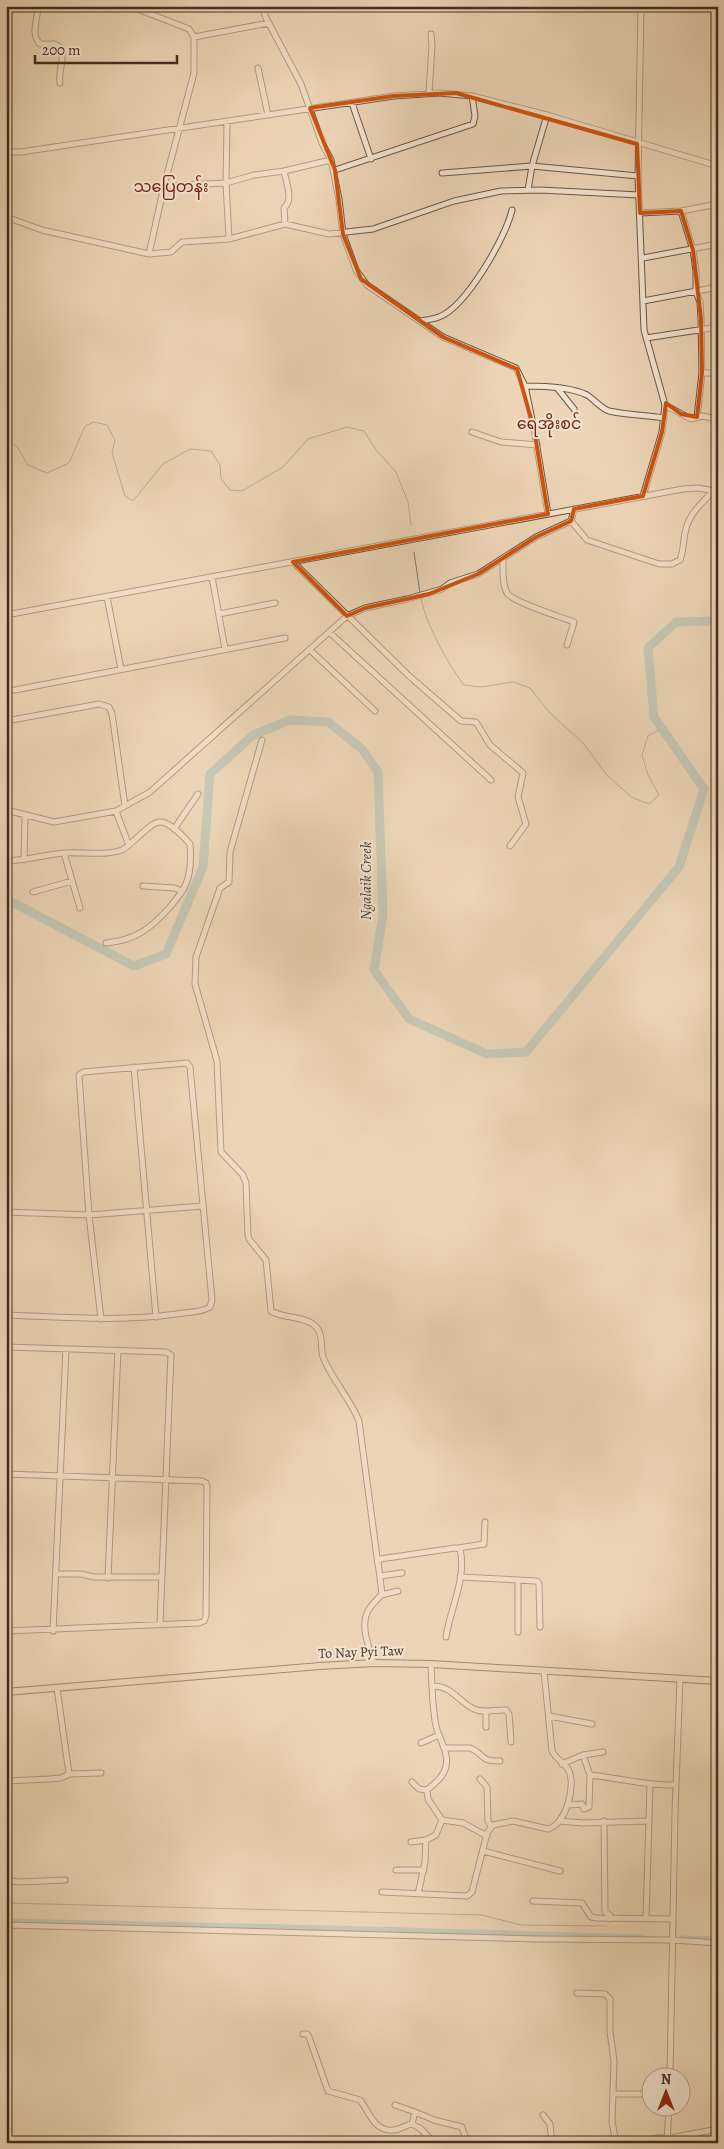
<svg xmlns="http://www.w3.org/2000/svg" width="724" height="2149" viewBox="0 0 724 2149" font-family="Alegreya,'Noto Sans Myanmar',serif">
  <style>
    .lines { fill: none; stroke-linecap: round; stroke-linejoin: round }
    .stream { stroke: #768178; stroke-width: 1 }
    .canal { stroke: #9ab8b4; stroke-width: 5 }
    .river { stroke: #9ab8b4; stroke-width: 9 }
    .minor-casing { stroke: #6c5845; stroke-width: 7 }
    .major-casing { stroke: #412e1f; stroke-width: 8 }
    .minor { stroke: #f3e4d0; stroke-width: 5 }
    .major { stroke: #ecd5b7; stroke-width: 6 }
    .marked { fill: none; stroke: #cf530f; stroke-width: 4; stroke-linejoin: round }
    .labels { text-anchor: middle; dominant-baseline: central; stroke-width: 4; stroke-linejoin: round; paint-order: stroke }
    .street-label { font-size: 14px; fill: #412e1f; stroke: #f3e4d0 }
    .water-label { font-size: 15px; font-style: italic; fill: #534a3d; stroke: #f3e4d0 }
    .quarter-label { font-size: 16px; fill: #7a1f14; stroke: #f3e4d0 }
  </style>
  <rect width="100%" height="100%" fill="#ecd5b7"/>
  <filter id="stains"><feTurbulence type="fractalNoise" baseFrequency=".004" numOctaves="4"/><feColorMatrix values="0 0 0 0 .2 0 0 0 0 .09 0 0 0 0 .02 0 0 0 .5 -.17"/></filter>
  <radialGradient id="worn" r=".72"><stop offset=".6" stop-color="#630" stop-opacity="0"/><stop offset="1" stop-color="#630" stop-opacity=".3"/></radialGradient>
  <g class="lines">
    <path class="stream" d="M 6,438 L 18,448 L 28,465 L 47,473 L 69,463 L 85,426 L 94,422 L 107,425 L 115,440 L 112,453 L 125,496 L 133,501 L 163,464 L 190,449 L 211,451 L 220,465 L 221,479 L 230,490 L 242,491 L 283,467 L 308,439 L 347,427 L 364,431 L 376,450 L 396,472 L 408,502 L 411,525
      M 414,552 L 420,593
      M 421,597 C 424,621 449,666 464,685 L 481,687 L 513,682 L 530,688 L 550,713 L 583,743 L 606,774 L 631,797 L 649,804 L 659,795 L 648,775 L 642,755 L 648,736 L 662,728
      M 6,1903 L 482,1915 L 521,1925 L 607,1926"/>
    <path class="canal" d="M 6,1921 L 336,1928 L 643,1937
      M 682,1938 L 718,1939"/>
    <path class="river" d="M 6,899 L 134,966 L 166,954 L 203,867 L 210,774 L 253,735 L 290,720 L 328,722 L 362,749 L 378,772 L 383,915 L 374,970 L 409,1019 L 487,1054 L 526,1052 L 679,867 L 704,789 L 654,717 L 648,648 L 676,622 L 718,621"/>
    <defs>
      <path id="minor" d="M 38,6 C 38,19 30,34 40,44 L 55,44 L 61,48 C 65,60 58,70 60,83
        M 130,6 L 189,29 L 194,37 L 194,73 L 164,186 L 149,254
        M 262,6 L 266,18 L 301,84 L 322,143 L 331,160 L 339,199 L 343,234 L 356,270 L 367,285 L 443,337 L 516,368 L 525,386 L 534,429 L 548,514
        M 194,37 L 269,23
        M 258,68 L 268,115
        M 429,93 L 432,46 L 431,34
        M 352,103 L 371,159
        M 227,122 L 226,183 L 229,239
        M 6,152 L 21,152 L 394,96 L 439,93 L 472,96 L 547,115 L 718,166
        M 335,170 L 473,124 L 475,116 L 472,96
        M 284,171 C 286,182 294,200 284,208 L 285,224
        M 442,173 L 532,166 L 638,176 L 641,6
        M 638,176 L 644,330 L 665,405 L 662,432 L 643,496
        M 164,186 L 226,183 L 254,175 L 284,171 L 331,160
        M 528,190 L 532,166 L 547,115
        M 681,211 L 693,250 L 696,271 L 696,292 L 700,302 L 701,319 L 702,373 L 697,417
        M 640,213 L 681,211 L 718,204
        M 6,217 L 42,230 L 149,254 L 171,252 L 182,242 L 229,239 L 285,224 L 329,234 L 373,229 L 454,201 L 501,191 L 540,190 L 639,195
        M 643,258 L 718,244
        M 643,301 L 718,287
        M 420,321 C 426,320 434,319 439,317 C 466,307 506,237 512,210
        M 646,338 L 718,327
        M 702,373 L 718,373
        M 525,386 C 542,386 571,387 587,395 C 595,400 600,408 609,411 C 627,415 646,415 664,418
        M 558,389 L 574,409
        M 665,405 L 691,419 L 702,416 L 718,419
        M 472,432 L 501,442 L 537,445
        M 571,521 L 587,540 L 659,564 L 672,564 L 680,560 C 684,550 683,539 686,529 C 689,514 704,501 714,490
        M 503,558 C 503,569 502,584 507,593 C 512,602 561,617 574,622 L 567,645
        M 293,562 L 408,675 L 461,721 L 476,722 L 490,745 L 523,773 L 518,797 L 526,824 L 510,846
        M 212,577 L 225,649
        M 107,597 L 121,669
        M 219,614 L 275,603
        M 6,615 L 683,489 L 699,488 L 718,492
        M 329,632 L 491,780
        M 310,650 L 375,711
        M 15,690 L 285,638
        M 6,721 L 99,704 L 109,707 L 112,714 L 125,806
        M 262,740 L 230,852 L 229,882 L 220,888 L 196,957 L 195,984 L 217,1061 L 221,1152 L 243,1175 L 246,1183 L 248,1235 L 249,1239 L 266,1260 L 271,1311 C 284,1319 301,1315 314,1325 C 324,1332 320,1347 323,1357 C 332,1380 350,1398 359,1421 L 378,1565
        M 116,811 L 128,843
        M 6,813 L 10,811 L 54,822 L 116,811 L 150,792 L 347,616 L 365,608 L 407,599 L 442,589 L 450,583 L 478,574 L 536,537 L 571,521 L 574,509
        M 174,829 L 198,794
        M 64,853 L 80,908
        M 24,860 L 25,816
        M 6,861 C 26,860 44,855 64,853 C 82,852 105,856 122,850 C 132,845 148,824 159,822 C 169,821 184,837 190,844 C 191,857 191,874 185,886 C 182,893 174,902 169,908 C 150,929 136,940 106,943
        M 143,886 L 174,888 L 182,891
        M 33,892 L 72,881
        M 134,1067 L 156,1317
        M 6,1212 L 89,1215 L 203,1206
        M 6,1315 C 63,1317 119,1322 176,1314 C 187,1312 201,1313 210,1307 L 212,1300 L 190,1067 L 187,1063 L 83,1072 L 79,1075 L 89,1215 L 101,1319
        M 6,1347 L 166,1352 L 171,1355 L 160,1624
        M 6,1474 L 202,1481 L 206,1483 L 207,1487 L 206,1616 L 204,1621 L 199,1623 L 6,1631
        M 458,1548 L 484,1544 L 485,1522
        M 57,1574 L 81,1574 L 94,1577 L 162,1577
        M 380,1576 L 402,1573
        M 460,1577 L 537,1581 L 539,1584 L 540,1627
        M 108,1578 L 118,1350
        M 381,1595 L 398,1591
        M 53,1631 L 66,1349
        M 518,1632 L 518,1580
        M 374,1663 C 369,1647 359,1625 369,1609 C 373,1603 378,1599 382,1594 L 378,1562 L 380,1559 L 455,1548 L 460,1549 C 467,1578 450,1609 446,1637
        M 432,1686 C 451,1685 459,1702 474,1709 C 485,1714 495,1709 506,1710 L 509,1714 L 511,1742
        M 57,1688 L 69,1774
        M 486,1712 L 486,1727
        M 549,1716 L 592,1724
        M 421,1743 L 439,1735
        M 444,1748 L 470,1748 C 484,1753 479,1762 500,1761
        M 562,1764 L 583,1755 L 603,1752
        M 590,1775 C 619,1778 647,1786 676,1785
        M 480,1779 L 487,1787 L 488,1821 L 491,1827
        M 6,1781 L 49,1779 L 61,1778 L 69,1774 L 101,1773
        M 412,1782 L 419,1789 L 427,1790
        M 568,1805 L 582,1804 L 584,1809 L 589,1807 L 590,1775 L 583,1755
        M 442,1820 L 463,1823 L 487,1836
        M 560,1821 L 583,1823 L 648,1821
        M 604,1821 L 605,1912 L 610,1915 L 609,1919
        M 411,1842 L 426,1840
        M 483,1851 L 560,1871
        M 396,1870 L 424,1870
        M 6,1880 L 19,1882 L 65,1880
        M 382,1892 L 467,1896 L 472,1892 L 487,1833 L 493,1825 L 513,1821 L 548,1829 C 566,1825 577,1784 568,1769 C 563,1762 556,1759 552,1751 L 544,1672
        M 418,1894 L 425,1862 L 426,1840 L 436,1835 L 442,1820 L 428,1799 L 427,1790 C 434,1784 444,1777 446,1766 C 449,1752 439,1739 436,1726 C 432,1706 432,1684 431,1664
        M 533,1901 L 582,1903 L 591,1917 L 597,1918 L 673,1919
        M 646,1919 L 650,1785
        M 6,1925 L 537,1939 L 673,1940 L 718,1943
        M 577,1993 L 605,1994 L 610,1999 L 610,2032 L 614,2061 L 612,2122 L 616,2143
        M 303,2034 L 307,2034 L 309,2037 L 328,2091 L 360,2100 C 369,2111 374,2132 393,2130 C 400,2130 405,2125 412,2124 L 421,2129 L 434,2143
        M 670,2076 L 675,1812 L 680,1679
        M 613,2094 L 652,2094
        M 395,2105 L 415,2112 L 412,2124
        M 415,2112 L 434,2120 L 462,2127 L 467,2142
        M 543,2115 L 550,2124 L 552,2143
        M 696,2133 L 698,2143
        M 639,2143 L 657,2138 L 676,2137 L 718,2129
        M 667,2143 L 669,2106"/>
      <path id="major" d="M 6,1692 L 320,1666 L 374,1663 L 431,1664 L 718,1681"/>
    </defs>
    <use href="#minor" class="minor-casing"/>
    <use href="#major" class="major-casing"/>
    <use href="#minor" class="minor"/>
    <use href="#major" class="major"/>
  </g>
  <path d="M0 0H724V2149H0ZM 456,93 L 637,144 L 640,213 L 681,211 L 693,250 L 701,319 L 702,373 L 697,417 L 681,414 L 666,403 L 662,432 L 643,496 L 574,509 L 571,521 L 536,537 L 478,574 L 429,594 L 365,608 L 347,616 L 293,562 L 548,514 L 534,429 L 517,369 L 443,337 L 361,279 L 343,234 L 335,170 L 310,108 L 394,96 Z" fill="#ecd5b7" fill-opacity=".55" fill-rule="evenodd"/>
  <path class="marked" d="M 456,93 L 637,144 L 640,213 L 681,211 L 693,250 L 701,319 L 702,373 L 697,417 L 681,414 L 666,403 L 662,432 L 643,496 L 574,509 L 571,521 L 536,537 L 478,574 L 429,594 L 365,608 L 347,616 L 293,562 L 548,514 L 534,429 L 517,369 L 443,337 L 361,279 L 343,234 L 335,170 L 310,108 L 394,96 Z"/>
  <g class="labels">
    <g class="street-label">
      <text transform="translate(361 1652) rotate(-2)">To Nay Pyi Taw</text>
    </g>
    <g class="water-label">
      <text transform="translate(366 881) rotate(-90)">Ngalaik Creek</text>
    </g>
    <g class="quarter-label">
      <text x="171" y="187">သပြေတန်း</text>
      <text x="549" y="424">ရေအိုးစင်</text>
    </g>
  </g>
  <rect width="724" height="2149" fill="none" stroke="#ecd5b7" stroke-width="25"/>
  <rect x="8" y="8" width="709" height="2134" fill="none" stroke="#412e1f" stroke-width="2.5"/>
  <rect x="12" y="12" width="699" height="2124" fill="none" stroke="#412e1f"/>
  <g transform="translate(666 2092)"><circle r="24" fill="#f3e4d0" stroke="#ac9b89"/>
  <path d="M0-4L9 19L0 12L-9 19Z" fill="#8f2418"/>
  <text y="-8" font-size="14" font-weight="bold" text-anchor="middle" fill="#412e1f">N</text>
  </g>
  <path d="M35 55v8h142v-8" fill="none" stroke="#412e1f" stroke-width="2.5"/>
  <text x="42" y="55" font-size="15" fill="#412e1f" stroke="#f3e4d0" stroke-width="4" paint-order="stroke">200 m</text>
  <rect width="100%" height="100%" filter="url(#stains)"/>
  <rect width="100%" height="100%" fill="url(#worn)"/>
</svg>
